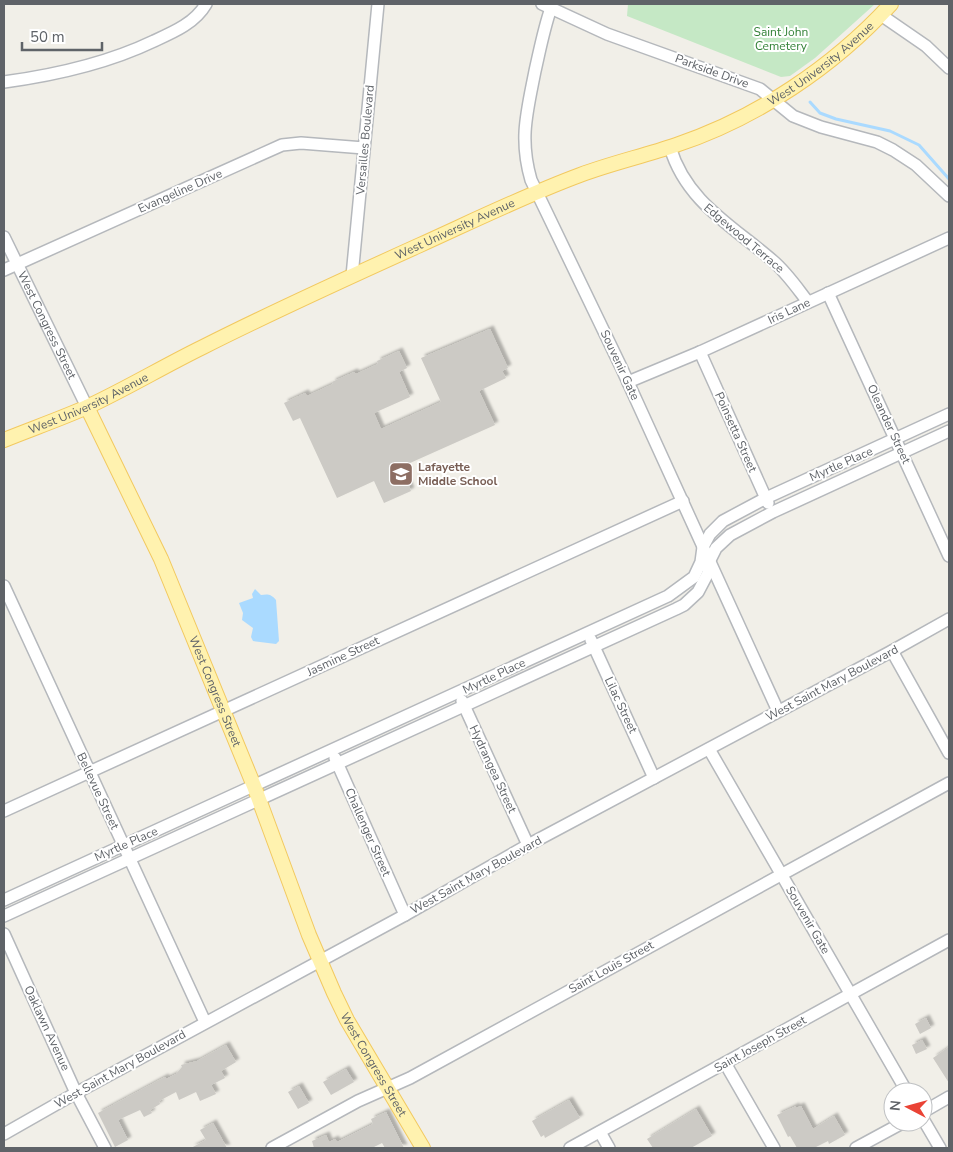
<svg xmlns="http://www.w3.org/2000/svg" width="953" height="1152" viewBox="0 0 953 1152" font-family="'Nunito Sans',sans-serif">
  <style>
    .green { fill: #c5e8c5 }
    .water { fill: #aadaff }
    .lines { fill: none; stroke-linecap: round; stroke-linejoin: round }
    .stream { stroke: #aadaff; stroke-width: 3 }
    .building { fill: #cccac5; filter: url(#shadow) }
    .minor-casing { stroke: #b5b8bc; stroke-width: 14 }
    .major-casing { stroke: #f2c960; stroke-width: 16 }
    .minor { stroke: #fff; stroke-width: 11 }
    .major { stroke: #fff2af; stroke-width: 14 }
    .labels { text-anchor: middle; dominant-baseline: central; stroke-width: 4; stroke-linejoin: round; paint-order: stroke }
    .park-label { font-size: 12px; fill: #348238; stroke: #fff }
    .street-label { font-size: 12px; fill: #5f6368; stroke: #fff }
    .education-label { font-size: 12px; font-weight: bold; fill: #785e54; stroke: #fff; text-anchor: start }
  </style>
  <defs>
    <filter id="shadow"><feDropShadow dx="3.5" dy="-3.5" stdDeviation="1" flood-color="#0004"/></filter>
  </defs>
  <rect width="100%" height="100%" fill="#f1efe8"/>
  <path class="green" d="M 628,4 L 875,4 L 815,58 L 790,76 L 781,77 L 627,16 Z"/>
  <path class="water" d="M 255,589 L 261,595 C 268,594 271,594 276,600 L 279,641 L 276,644 L 253,641 L 251,637 L 253,628 L 242,620 L 243,613 L 239,603 L 253,598 L 252,594 Z"/>
  <g class="lines">
    <path class="stream" d="M 810,102 L 820,113 L 836,119 L 890,131 L 919,145 L 949,179"/>
  </g>
  <path class="building" d="M 490,329 L 508,368 L 502,371 L 506,378 L 479,391 L 495,425 L 401,467 L 411,491 L 384,503 L 374,481 L 337,498 L 300,418 L 293,421 L 284,403 L 305,393 L 307,396 L 333,384 L 332,382 L 354,372 L 356,374 L 378,364 L 377,361 L 399,351 L 407,368 L 399,372 L 410,397 L 374,413 L 381,429 L 441,402 L 421,358 Z
    M 926,1018 L 931,1028 L 920,1034 L 915,1024 Z
    M 922,1040 L 927,1049 L 916,1054 L 912,1045 Z
    M 226,1045 L 236,1062 L 221,1071 L 225,1078 L 211,1085 L 216,1094 L 200,1101 L 196,1092 L 179,1100 L 176,1092 L 159,1101 L 160,1104 L 150,1110 L 152,1113 L 144,1117 L 140,1110 L 118,1120 L 128,1140 L 115,1147 L 98,1113 L 165,1077 L 166,1079 L 176,1074 L 182,1067 L 181,1065 L 197,1061 Z
    M 949,1047 L 949,1083 L 933,1058 Z
    M 346,1069 L 354,1082 L 331,1095 L 323,1082 Z
    M 299,1086 L 309,1103 L 298,1109 L 288,1092 Z
    M 569,1100 L 580,1118 L 545,1138 L 544,1135 L 541,1137 L 532,1121 Z
    M 796,1106 L 796,1108 L 801,1106 L 813,1129 L 834,1116 L 845,1135 L 829,1144 L 828,1141 L 814,1148 L 797,1148 L 790,1136 L 788,1137 L 777,1115 Z
    M 696,1109 L 712,1136 L 691,1148 L 653,1148 L 647,1139 Z
    M 386,1112 L 404,1148 L 385,1148 L 382,1143 L 372,1148 L 313,1148 L 314,1148 L 312,1141 L 326,1135 L 329,1142 L 335,1139 L 337,1142 L 373,1124 L 371,1119 Z
    M 213,1123 L 227,1148 L 191,1148 L 206,1140 L 200,1130 Z"/>
  <g class="lines">
    <defs>
      <g id="minor">
        <path d="M 542,4 L 607,34 L 760,89 L 793,116 L 821,127 L 877,142 L 893,150 L 916,165 L 949,196"/>
        <path d="M 551,8 C 544,28 540,49 535,71 C 527,112 519,139 531,180 L 622,369 L 778,711"/>
        <path d="M 881,15 L 926,46 L 949,68"/>
        <path d="M 4,82 C 56,75 106,64 154,41 C 174,32 195,23 206,4"/>
        <path d="M 670,147 C 686,202 733,226 773,261 C 787,273 797,288 808,302"/>
        <path id="s1" d="M 4,237 L 87,407"/>
        <path d="M 4,270 L 282,145 L 301,143 L 364,148"/>
        <path d="M 352,276 L 378,4"/>
        <path d="M 828,293 L 949,556"/>
        <path d="M 700,352 L 768,503"/>
        <path d="M 628,382 L 700,352 L 949,238"/>
        <path d="M 4,586 L 205,1022"/>
        <path d="M 591,640 L 654,778"/>
        <path d="M 892,651 L 949,753"/>
        <path d="M 462,701 L 528,845"/>
        <path d="M 709,749 L 907,1092"/>
        <path d="M 335,758 L 405,915"/>
        <path d="M 4,811 L 683,501"/>
        <path d="M 4,900 L 668,596 L 694,577 L 701,562 L 703,547 L 710,534 L 723,521 L 766,498 L 949,414"/>
        <path d="M 4,916 L 676,609 L 684,605 L 698,592 L 708,573 L 709,562 L 716,548 L 730,535 L 773,512 L 949,431"/>
        <path d="M 4,934 L 76,1093 L 105,1148"/>
        <path d="M 725,1063 L 774,1148"/>
        <path d="M 923,1112 L 949,1097"/>
        <path d="M 923,1119 L 940,1148"/>
        <path d="M 600,1132 L 609,1148"/>
        <path d="M 4,1134 L 76,1093 L 405,915 L 528,845 L 892,651 L 949,619"/>
        <path d="M 272,1148 L 358,1101 L 410,1078 L 949,783"/>
        <path d="M 570,1148 L 949,940"/>
        <path d="M 856,1148 L 904,1122"/>
      </g>
      <g id="major">
        <path id="s2" d="M 87,407 L 161,559 L 254,786 L 309,935 L 334,993 L 347,1020 L 423,1148"/>
        <path id="s3" d="M 4,440 C 31,429 60,419 87,407 C 126,389 164,366 203,347 C 274,311 347,278 420,245 C 473,221 526,195 580,175 C 612,163 644,156 676,145 C 757,118 833,67 891,4"/>
      </g>
    </defs>
    <use href="#minor" class="minor-casing"/>
    <use href="#major" class="major-casing"/>
    <use href="#minor" class="minor"/>
    <use href="#major" class="major"/>
  </g>
  <defs>
    <symbol id="school-square" viewBox="-11 -11 22 22"><rect x="-9" y="-9" width="18" height="18" rx="4" fill="#8d6e63" stroke="#fff"/><path d="M0-5L7-2L0 1L-7-2ZM-4 1L0 2.5L4 1V4Q0 6-4 4Z" fill="#fff"/></symbol>
  </defs>
  <g fill-rule="evenodd">
    <use href="#school-square" x="387" y="460" width="28" height="28"/>
  </g>
  <g class="labels">
    <g class="park-label">
      <text x="781" y="32">Saint John<tspan x="781" dy="14">Cemetery</tspan></text>
    </g>
    <g class="street-label">
      <text stroke="none"><textPath href="#s3" startOffset="902">West University Avenue</textPath></text>
      <text transform="translate(712 71) rotate(20)">Parkside Drive</text>
      <text transform="translate(365 140) rotate(-85)">Versailles Boulevard</text>
      <text transform="translate(180 191) rotate(-24)">Evangeline Drive</text>
      <text stroke="none"><textPath href="#s3" startOffset="498">West University Avenue</textPath></text>
      <text transform="translate(744 238) rotate(40)">Edgewood Terrace</text>
      <text transform="translate(789 311) rotate(-25)">Iris Lane</text>
      <text stroke="none"><textPath href="#s1" startOffset="98">West Congress Street</textPath></text>
      <text transform="translate(620 365) rotate(65)">Souvenir Gate</text>
      <text stroke="none"><textPath href="#s3" startOffset="92">West University Avenue</textPath></text>
      <text transform="translate(889 424) rotate(65)">Oleander Street</text>
      <text transform="translate(736 432) rotate(66)">Poinsetta Street</text>
      <text transform="translate(841 464) rotate(-24)">Myrtle Place</text>
      <text transform="translate(343 656) rotate(-25)">Jasmine Street</text>
      <text transform="translate(494 676) rotate(-25)">Myrtle Place</text>
      <text transform="translate(832 683) rotate(-28)">West Saint Mary Boulevard</text>
      <text stroke="none"><textPath href="#s2" startOffset="312">West Congress Street</textPath></text>
      <text transform="translate(621 705) rotate(65)">Lilac Street</text>
      <text transform="translate(493 769) rotate(65)">Hydrangea Street</text>
      <text transform="translate(98 791) rotate(65)">Bellevue Street</text>
      <text transform="translate(368 832) rotate(66)">Challenger Street</text>
      <text transform="translate(126 844) rotate(-24)">Myrtle Place</text>
      <text transform="translate(476 875) rotate(-29)">West Saint Mary Boulevard</text>
      <text transform="translate(808 920) rotate(60)">Souvenir Gate</text>
      <text transform="translate(611 967) rotate(-29)">Saint Louis Street</text>
      <text transform="translate(47 1028) rotate(65)">Oaklawn Avenue</text>
      <text transform="translate(760 1044) rotate(-29)">Saint Joseph Street</text>
      <text stroke="none"><textPath href="#s2" startOffset="718">West Congress Street</textPath></text>
      <text transform="translate(120 1069) rotate(-29)">West Saint Mary Boulevard</text>
    </g>
    <g class="education-label">
      <text x="418" y="467">Lafayette<tspan x="418" dy="14">Middle School</tspan></text>
    </g>
  </g>
  <rect width="953" height="1152" fill="none" stroke="#5f6368" stroke-width="10"/>
  <g transform="translate(908 1107) rotate(276)"><circle r="24" fill="#ffffff" stroke="#bfc1c3"/>
  <path d="M0-4L9 19L0 12L-9 19Z" fill="#ea4335"/>
  <text y="-8" font-size="14" font-weight="bold" text-anchor="middle" fill="#5f6368">N</text>
  </g>
  <path d="M22 42v8h80v-8" fill="none" stroke="#5f6368" stroke-width="2.5"/>
  <text x="30" y="42" font-size="15" fill="#5f6368" stroke="#ffffff" stroke-width="4" paint-order="stroke">50 m</text>
</svg>
